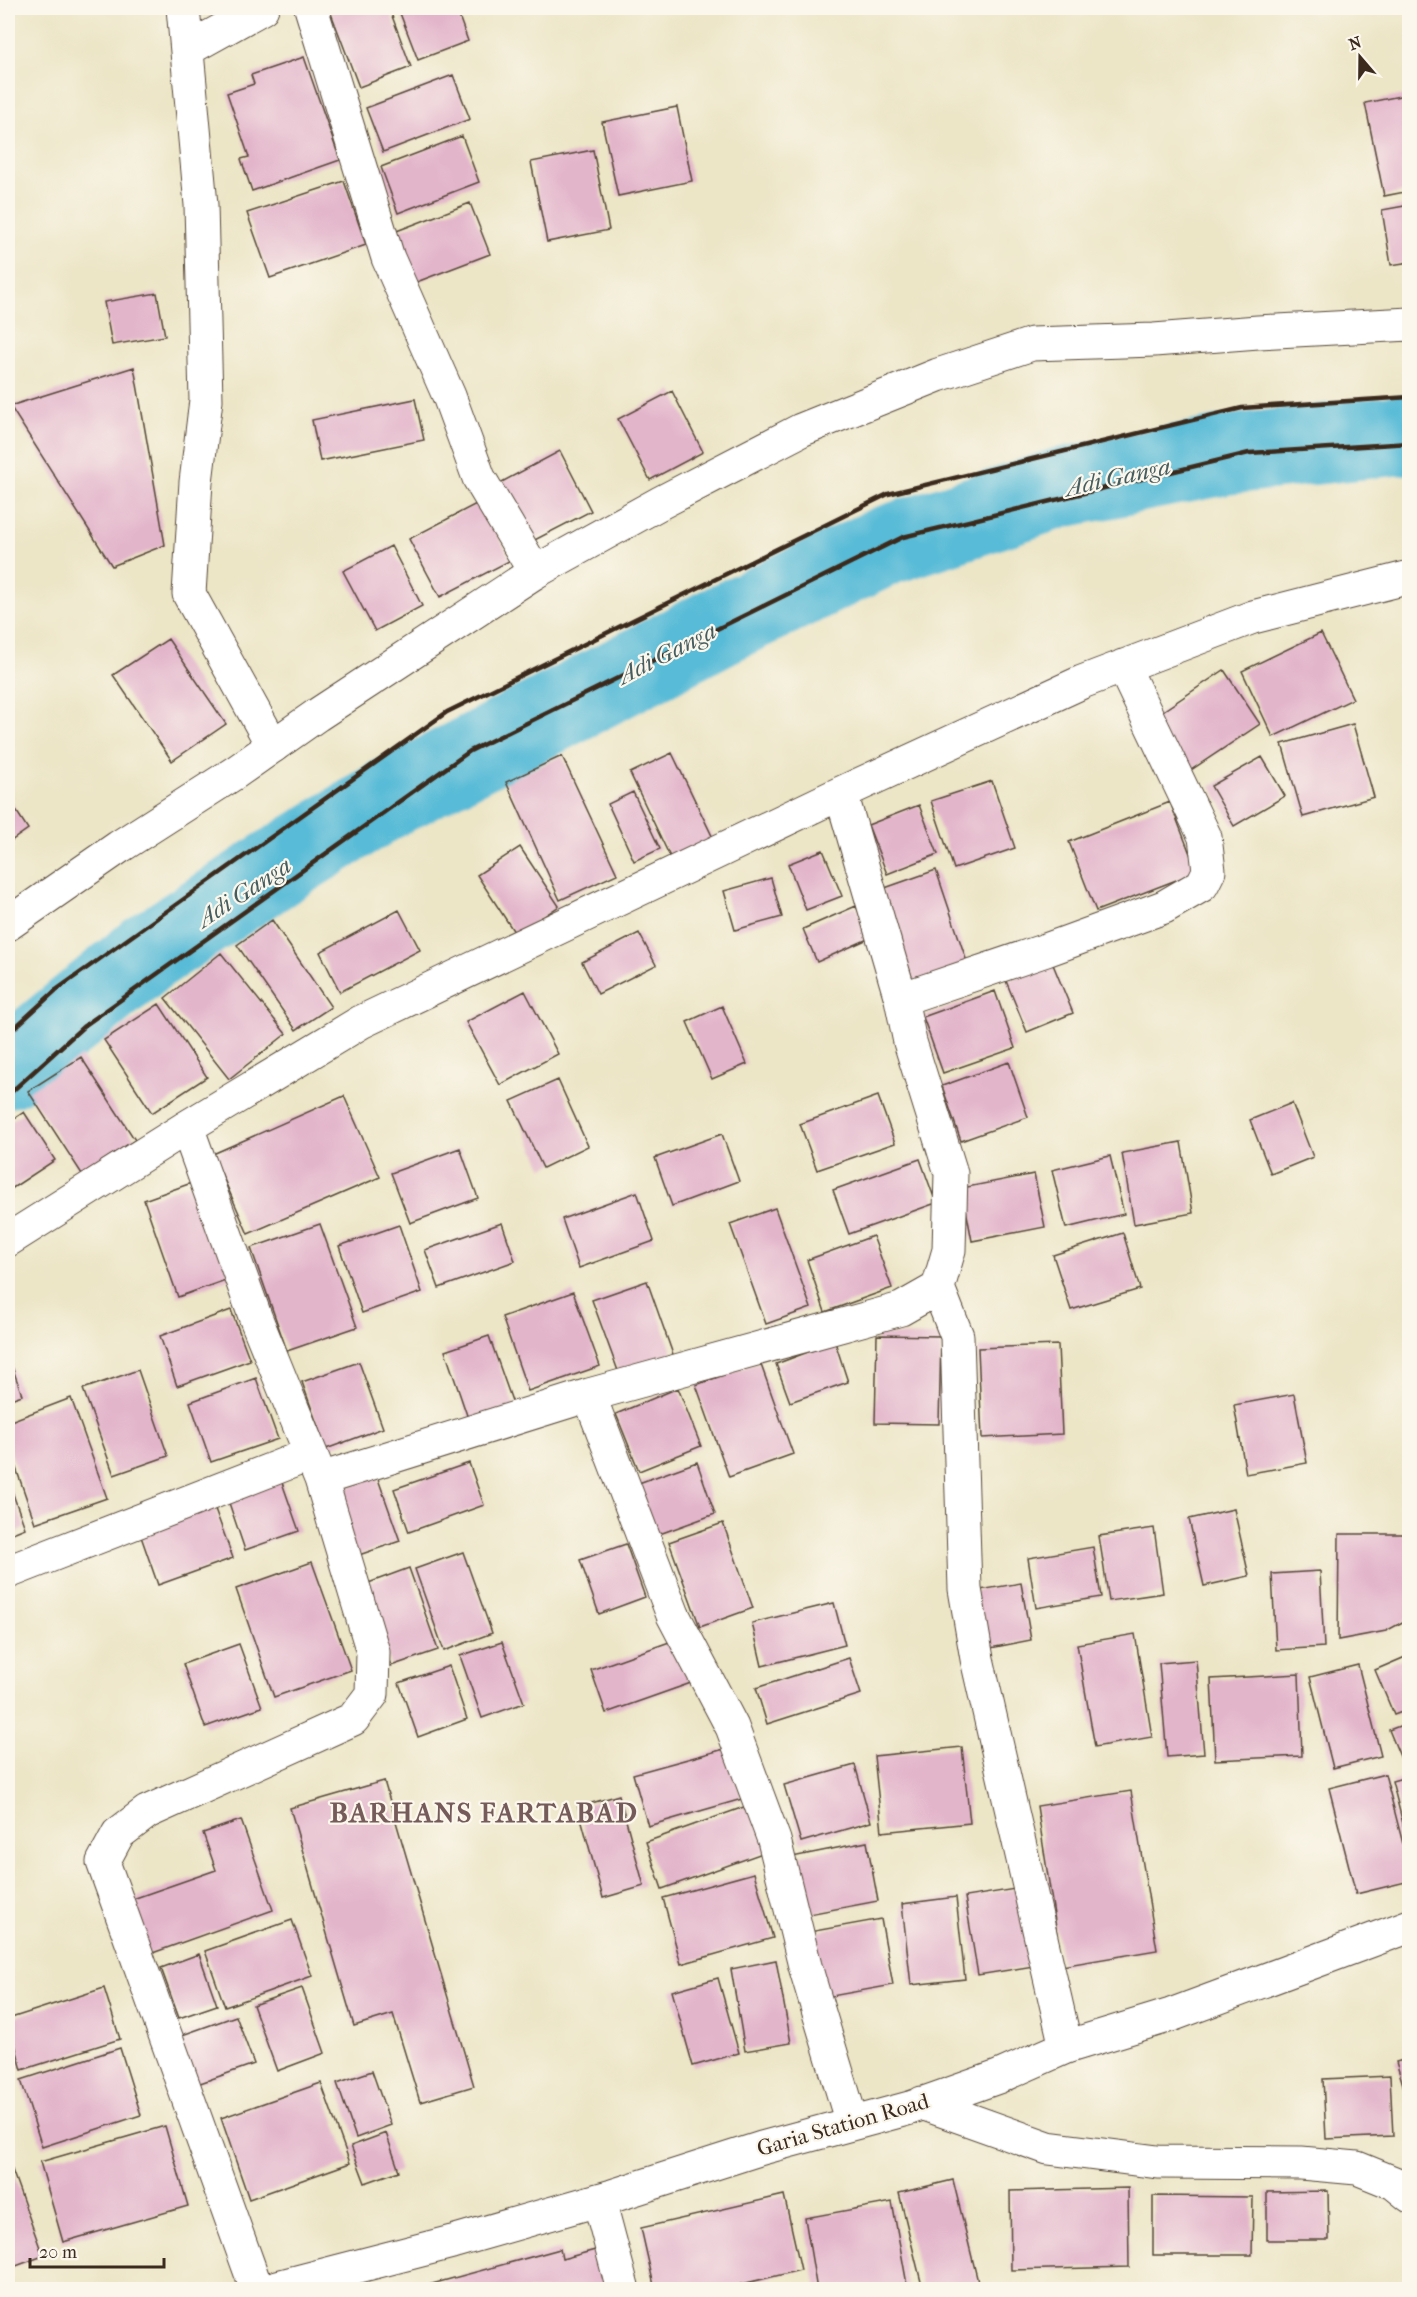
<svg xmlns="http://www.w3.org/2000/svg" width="1417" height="2297" viewBox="0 0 1417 2297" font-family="'IM FELL French Canon',serif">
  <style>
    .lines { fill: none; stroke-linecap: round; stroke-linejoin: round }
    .river { stroke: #59bbd7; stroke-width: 80 }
    .building { fill: #e3b5cb }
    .street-casing { stroke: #564637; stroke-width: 35 }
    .secondary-casing { stroke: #564637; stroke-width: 35 }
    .street { stroke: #fff; stroke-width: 33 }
    .secondary { stroke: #fff; stroke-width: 33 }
    .rail { stroke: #3b2a1e; stroke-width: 4.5 }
    .labels { text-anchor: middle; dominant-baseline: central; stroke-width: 4.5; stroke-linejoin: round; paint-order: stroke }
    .street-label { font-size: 22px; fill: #3b2a1e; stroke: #fbf7ec }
    .water-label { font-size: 24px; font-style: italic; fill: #465d5f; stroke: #fbf7ec }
    .district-label { font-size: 28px; font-weight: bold; letter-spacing: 1.5px; fill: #765b5b; stroke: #fbf7ec }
  </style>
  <rect width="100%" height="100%" fill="#fbf7ec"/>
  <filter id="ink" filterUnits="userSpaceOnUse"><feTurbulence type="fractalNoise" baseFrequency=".0167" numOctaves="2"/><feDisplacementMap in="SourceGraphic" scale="12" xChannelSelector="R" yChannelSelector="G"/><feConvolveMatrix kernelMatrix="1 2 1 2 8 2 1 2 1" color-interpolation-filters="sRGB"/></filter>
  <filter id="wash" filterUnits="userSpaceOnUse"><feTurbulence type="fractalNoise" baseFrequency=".008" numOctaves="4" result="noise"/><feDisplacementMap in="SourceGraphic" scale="24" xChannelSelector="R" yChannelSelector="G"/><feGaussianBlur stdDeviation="1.35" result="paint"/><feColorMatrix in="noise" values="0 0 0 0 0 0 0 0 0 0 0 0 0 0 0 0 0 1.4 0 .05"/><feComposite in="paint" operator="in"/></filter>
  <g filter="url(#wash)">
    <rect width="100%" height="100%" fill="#ece5c6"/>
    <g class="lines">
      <path class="river" d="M 8,1068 L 145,955 L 279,866 L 389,798 L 719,626 L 885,546 L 1060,488 L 1225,455 L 1410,434"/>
    </g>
    <g id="blocks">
      <path class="building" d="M 329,8 L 389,8 L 411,67 L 359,87 Z
        M 398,8 L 456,8 L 468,41 L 418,60 Z
        M 304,57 L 340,160 L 252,191 L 241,159 L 249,157 L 227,93 L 254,84 L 251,75 Z
        M 453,75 L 470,119 L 383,152 L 366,108 Z
        M 1410,94 L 1410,191 L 1384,196 L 1365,103 Z
        M 677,107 L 692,181 L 618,196 L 602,122 Z
        M 462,136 L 479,182 L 398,213 L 381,167 Z
        M 593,150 L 609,230 L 547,242 L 531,162 Z
        M 344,181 L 366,245 L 270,278 L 247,213 Z
        M 470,203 L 490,254 L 414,283 L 394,232 Z
        M 1410,205 L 1410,262 L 1391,265 L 1382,210 Z
        M 157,293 L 165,336 L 112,345 L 104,302 Z
        M 134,367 L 165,545 L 112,566 L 10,406 Z
        M 672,391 L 703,452 L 650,480 L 618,419 Z
        M 415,399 L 424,440 L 320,461 L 312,420 Z
        M 560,451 L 591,511 L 527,544 L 496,485 Z
        M 480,502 L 511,560 L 440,597 L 409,539 Z
        M 391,546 L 422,606 L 375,631 L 343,571 Z
        M 1321,633 L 1353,699 L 1273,737 L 1242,671 Z
        M 168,639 L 226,724 L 172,761 L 113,675 Z
        M 1224,670 L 1260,724 L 1188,772 L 1151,719 Z
        M 1353,724 L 1374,797 L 1303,817 L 1282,744 Z
        M 672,753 L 714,840 L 672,861 L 630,773 Z
        M 562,756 L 617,874 L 560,900 L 506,782 Z
        M 1262,757 L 1285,796 L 1234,826 L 1211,786 Z
        M 992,781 L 1015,848 L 954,869 L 931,801 Z
        M 633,792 L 660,849 L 634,861 L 608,804 Z
        M 8,798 L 28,829 L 8,843 Z
        M 1170,802 L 1197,872 L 1096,911 L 1069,842 Z
        M 919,805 L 938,854 L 887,874 L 868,825 Z
        M 520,847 L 559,906 L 516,935 L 477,875 Z
        M 823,850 L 842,896 L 806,910 L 788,864 Z
        M 936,870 L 968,965 L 914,983 L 882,889 Z
        M 771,878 L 782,917 L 735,930 L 724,891 Z
        M 856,906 L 870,938 L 817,962 L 803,929 Z
        M 399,910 L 420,950 L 340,992 L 320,952 Z
        M 272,920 L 331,1007 L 296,1030 L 237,945 Z
        M 639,933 L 656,965 L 598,994 L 582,962 Z
        M 221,953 L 286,1034 L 229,1079 L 165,998 Z
        M 1052,962 L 1073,1013 L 1027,1032 L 1006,981 Z
        M 525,991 L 558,1054 L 500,1085 L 466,1022 Z
        M 995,991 L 1015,1048 L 943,1073 L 923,1017 Z
        M 159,1004 L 207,1077 L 152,1113 L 104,1040 Z
        M 722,1006 L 747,1064 L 712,1079 L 687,1022 Z
        M 81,1057 L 135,1140 L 82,1174 L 28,1091 Z
        M 1009,1062 L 1028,1117 L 961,1141 L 942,1086 Z
        M 558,1080 L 588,1146 L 543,1168 L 511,1101 Z
        M 344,1096 L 380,1177 L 248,1234 L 213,1154 Z
        M 878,1096 L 895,1143 L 817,1170 L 800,1124 Z
        M 1292,1103 L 1313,1157 L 1271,1174 L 1250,1120 Z
        M 24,1112 L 55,1160 L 8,1191 L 8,1123 Z
        M 722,1134 L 739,1181 L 672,1206 L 655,1158 Z
        M 1181,1142 L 1193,1213 L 1134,1224 L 1122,1153 Z
        M 460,1148 L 478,1198 L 410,1223 L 391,1173 Z
        M 1110,1156 L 1124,1214 L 1066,1228 L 1052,1170 Z
        M 920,1159 L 936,1203 L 849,1234 L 833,1190 Z
        M 1034,1174 L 1045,1227 L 972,1241 L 962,1188 Z
        M 197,1181 L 231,1278 L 178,1297 L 144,1200 Z
        M 637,1192 L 654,1241 L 579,1268 L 562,1219 Z
        M 775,1208 L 811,1308 L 766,1324 L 730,1224 Z
        M 502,1223 L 515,1261 L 439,1288 L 425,1250 Z
        M 320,1224 L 357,1327 L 287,1351 L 251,1248 Z
        M 399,1225 L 422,1292 L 362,1313 L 339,1246 Z
        M 1123,1233 L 1140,1289 L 1071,1310 L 1053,1255 Z
        M 873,1236 L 892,1288 L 825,1312 L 807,1260 Z
        M 647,1281 L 675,1360 L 621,1379 L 592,1300 Z
        M 573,1292 L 600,1366 L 528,1391 L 502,1317 Z
        M 231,1310 L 250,1360 L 177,1386 L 160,1336 Z
        M 877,1335 L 941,1336 L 939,1424 L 875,1423 Z
        M 489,1336 L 517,1415 L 472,1430 L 445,1351 Z
        M 835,1342 L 848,1382 L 790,1402 L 776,1364 Z
        M 1058,1345 L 1062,1434 L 982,1438 L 978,1348 Z
        M 8,1355 L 22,1395 L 8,1400 Z
        M 359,1362 L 383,1428 L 326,1449 L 302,1382 Z
        M 760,1362 L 793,1454 L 729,1477 L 696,1385 Z
        M 138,1370 L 168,1456 L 114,1475 L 83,1389 Z
        M 256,1378 L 278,1439 L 211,1462 L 190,1402 Z
        M 678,1388 L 701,1446 L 639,1471 L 616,1414 Z
        M 1294,1394 L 1307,1463 L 1246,1474 L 1234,1405 Z
        M 71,1398 L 107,1498 L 35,1523 L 8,1445 L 8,1422 Z
        M 697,1462 L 715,1514 L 654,1536 L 636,1484 Z
        M 469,1463 L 484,1505 L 409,1532 L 394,1489 Z
        M 279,1474 L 299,1531 L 245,1550 L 226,1494 Z
        M 377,1476 L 400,1541 L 353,1557 L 330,1494 Z
        M 8,1480 L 25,1528 L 8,1535 Z
        M 211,1498 L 233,1558 L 158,1585 L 137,1525 Z
        M 1234,1509 L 1249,1576 L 1204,1586 L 1189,1519 Z
        M 723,1523 L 753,1608 L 700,1627 L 669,1542 Z
        M 1154,1528 L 1163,1593 L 1109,1601 L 1099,1536 Z
        M 1339,1534 L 1410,1534 L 1410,1618 L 1386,1631 L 1338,1640 Z
        M 626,1544 L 645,1597 L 599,1614 L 580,1560 Z
        M 1093,1547 L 1101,1597 L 1036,1608 L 1028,1558 Z
        M 463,1552 L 492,1633 L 444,1651 L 415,1569 Z
        M 312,1562 L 351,1670 L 274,1697 L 236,1589 Z
        M 409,1568 L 438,1650 L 391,1666 L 363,1585 Z
        M 1320,1571 L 1324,1647 L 1276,1650 L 1272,1574 Z
        M 1021,1583 L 1031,1640 L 985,1649 L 974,1591 Z
        M 834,1603 L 845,1645 L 762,1666 L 752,1623 Z
        M 1135,1634 L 1152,1737 L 1095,1747 L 1077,1644 Z
        M 675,1640 L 691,1683 L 606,1713 L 591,1670 Z
        M 502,1642 L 524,1703 L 482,1718 L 460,1656 Z
        M 239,1644 L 262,1707 L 205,1727 L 183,1664 Z
        M 1410,1655 L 1410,1709 L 1394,1715 L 1375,1670 Z
        M 849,1658 L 861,1694 L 767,1724 L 756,1688 Z
        M 1196,1660 L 1204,1754 L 1167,1757 L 1159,1663 Z
        M 1358,1665 L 1381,1756 L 1333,1768 L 1310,1677 Z
        M 449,1666 L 467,1719 L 418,1737 L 399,1683 Z
        M 1299,1674 L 1302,1756 L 1215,1760 L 1211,1679 Z
        M 1410,1722 L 1410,1764 L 1404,1766 L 1389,1730 Z
        M 962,1747 L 970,1823 L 882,1832 L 874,1756 Z
        M 728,1748 L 742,1799 L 648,1826 L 633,1774 Z
        M 855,1765 L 871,1822 L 801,1842 L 784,1785 Z
        M 1385,1774 L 1410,1871 L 1410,1881 L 1356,1894 L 1329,1788 Z
        M 1410,1776 L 1410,1847 L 1409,1847 L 1392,1781 Z
        M 384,1781 L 474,2086 L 420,2102 L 393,2014 L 354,2026 L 290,1808 Z
        M 1131,1791 L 1157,1950 L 1062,1966 L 1037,1806 Z
        M 619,1795 L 644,1886 L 603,1898 L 578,1807 Z
        M 755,1803 L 771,1850 L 662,1889 L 646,1842 Z
        M 241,1820 L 273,1910 L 147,1955 L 127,1901 L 216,1870 L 203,1833 Z
        M 867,1842 L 878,1901 L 804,1915 L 792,1857 Z
        M 754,1873 L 773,1938 L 681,1964 L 663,1898 Z
        M 1021,1888 L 1034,1966 L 978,1975 L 965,1897 Z
        M 956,1897 L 965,1979 L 911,1985 L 902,1904 Z
        M 881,1919 L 893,1985 L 821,1998 L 809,1932 Z
        M 292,1920 L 312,1976 L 225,2007 L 205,1951 Z
        M 199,1954 L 217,2005 L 179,2018 L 161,1968 Z
        M 776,1960 L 791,2043 L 745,2051 L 731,1969 Z
        M 718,1978 L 739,2053 L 693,2066 L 672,1991 Z
        M 104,1988 L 120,2039 L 22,2070 L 8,2019 Z
        M 302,1988 L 325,2053 L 277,2071 L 253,2005 Z
        M 236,2016 L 254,2064 L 189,2087 L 171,2039 Z
        M 120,2048 L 141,2115 L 42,2147 L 21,2080 Z
        M 1410,2058 L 1410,2104 L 1409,2104 L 1396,2062 Z
        M 372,2071 L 391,2125 L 356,2138 L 337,2083 Z
        M 1390,2076 L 1393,2136 L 1326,2139 L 1323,2079 Z
        M 321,2083 L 350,2163 L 249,2199 L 221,2118 Z
        M 165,2126 L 188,2206 L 63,2242 L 40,2162 Z
        M 386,2133 L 399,2171 L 365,2183 L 351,2146 Z
        M 11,2167 L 43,2256 L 8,2269 L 8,2169 Z
        M 953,2180 L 980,2290 L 923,2290 L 899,2193 Z
        M 1128,2188 L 1129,2267 L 1011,2270 L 1010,2191 Z
        M 1328,2191 L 1329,2240 L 1267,2240 L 1267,2192 Z
        M 784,2195 L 801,2270 L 717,2290 L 655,2290 L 641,2228 Z
        M 1153,2196 L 1253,2197 L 1252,2255 L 1153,2255 Z
        M 892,2202 L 908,2290 L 817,2290 L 805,2218 Z
        M 560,2249 L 562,2259 L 599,2249 L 610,2290 L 410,2290 Z"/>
    </g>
  </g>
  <g filter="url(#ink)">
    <use href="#blocks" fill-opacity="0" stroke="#564637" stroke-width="1.5"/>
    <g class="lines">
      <defs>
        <path id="street" d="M 183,8 L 201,205 L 206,400 L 196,482 L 189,594 L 273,746
          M 311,8 L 388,258 L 449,396 L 479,478 L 535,572
          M 188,49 L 262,8
          M 841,793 L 901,999 L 910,1042 L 951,1173 L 949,1250 L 938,1288 L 901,1309 L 589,1395 L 673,1615 L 732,1727 L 774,1840 L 805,1966 L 852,2123
          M 901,999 L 1046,950 L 1164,907 L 1202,885 L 1209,871 L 1205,837 L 1123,666
          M 187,1127 L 256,1319 L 321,1479 L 373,1652 L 372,1694 L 353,1719 L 147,1812 L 118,1834 L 103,1862 L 257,2290
          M 8,1240 L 187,1127 L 361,1022 L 841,793 L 1082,682 L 1253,617 L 1410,577
          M 938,1288 L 957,1336 L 965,1589 L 977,1659 L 1066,2047
          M 321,1479 L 589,1395
          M 8,1572 L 311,1454
          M 599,2200 L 623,2290"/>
        <path id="secondary" d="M 8,924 L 119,847 L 236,772 L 317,715 L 535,572 L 660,503 L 801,430 L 938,375 L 1032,344 L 1154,340 L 1258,332 L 1410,324
          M 922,2103 L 1048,2148 L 1158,2162 L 1301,2163 L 1357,2168 L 1394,2183 L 1410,2196
          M 266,2290 L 452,2242 L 612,2196 L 762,2148 L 910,2108 L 998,2077 L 1066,2047 L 1171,2015 L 1410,1926"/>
      </defs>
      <use href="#street" class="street-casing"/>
      <use href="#secondary" class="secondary-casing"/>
      <use href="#street" class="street"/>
      <use href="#secondary" class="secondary"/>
      <path class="rail" d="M 8,1034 L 56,990 L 447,712 L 888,494 L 1242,408 L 1410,397
        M 8,1095 L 84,1026 L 470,751 L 903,537 L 1249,453 L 1410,443"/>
    </g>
  </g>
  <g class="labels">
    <g class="street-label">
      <text transform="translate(843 2125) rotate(-16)">Garia Station Road</text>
    </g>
    <g class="water-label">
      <text transform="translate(1118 477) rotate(-12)">Adi Ganga</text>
      <text transform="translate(667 653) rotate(-27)">Adi Ganga</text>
      <text transform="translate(244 892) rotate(-33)">Adi Ganga</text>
    </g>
    <g class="district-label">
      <text x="484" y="1812">BARHANS FARTABAD</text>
    </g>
  </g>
  <rect width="1417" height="2297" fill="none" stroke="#fbf7ec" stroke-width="30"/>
  <g transform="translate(1360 57) rotate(340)" stroke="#fbf7ec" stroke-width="4.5" paint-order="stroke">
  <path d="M0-4.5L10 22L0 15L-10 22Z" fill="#3b2a1e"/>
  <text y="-9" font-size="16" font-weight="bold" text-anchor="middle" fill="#3b2a1e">N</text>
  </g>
  <path d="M30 2258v9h134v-9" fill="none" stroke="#3b2a1e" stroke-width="3"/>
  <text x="39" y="2258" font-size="18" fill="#3b2a1e" stroke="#fbf7ec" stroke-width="4.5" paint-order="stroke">20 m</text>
</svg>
